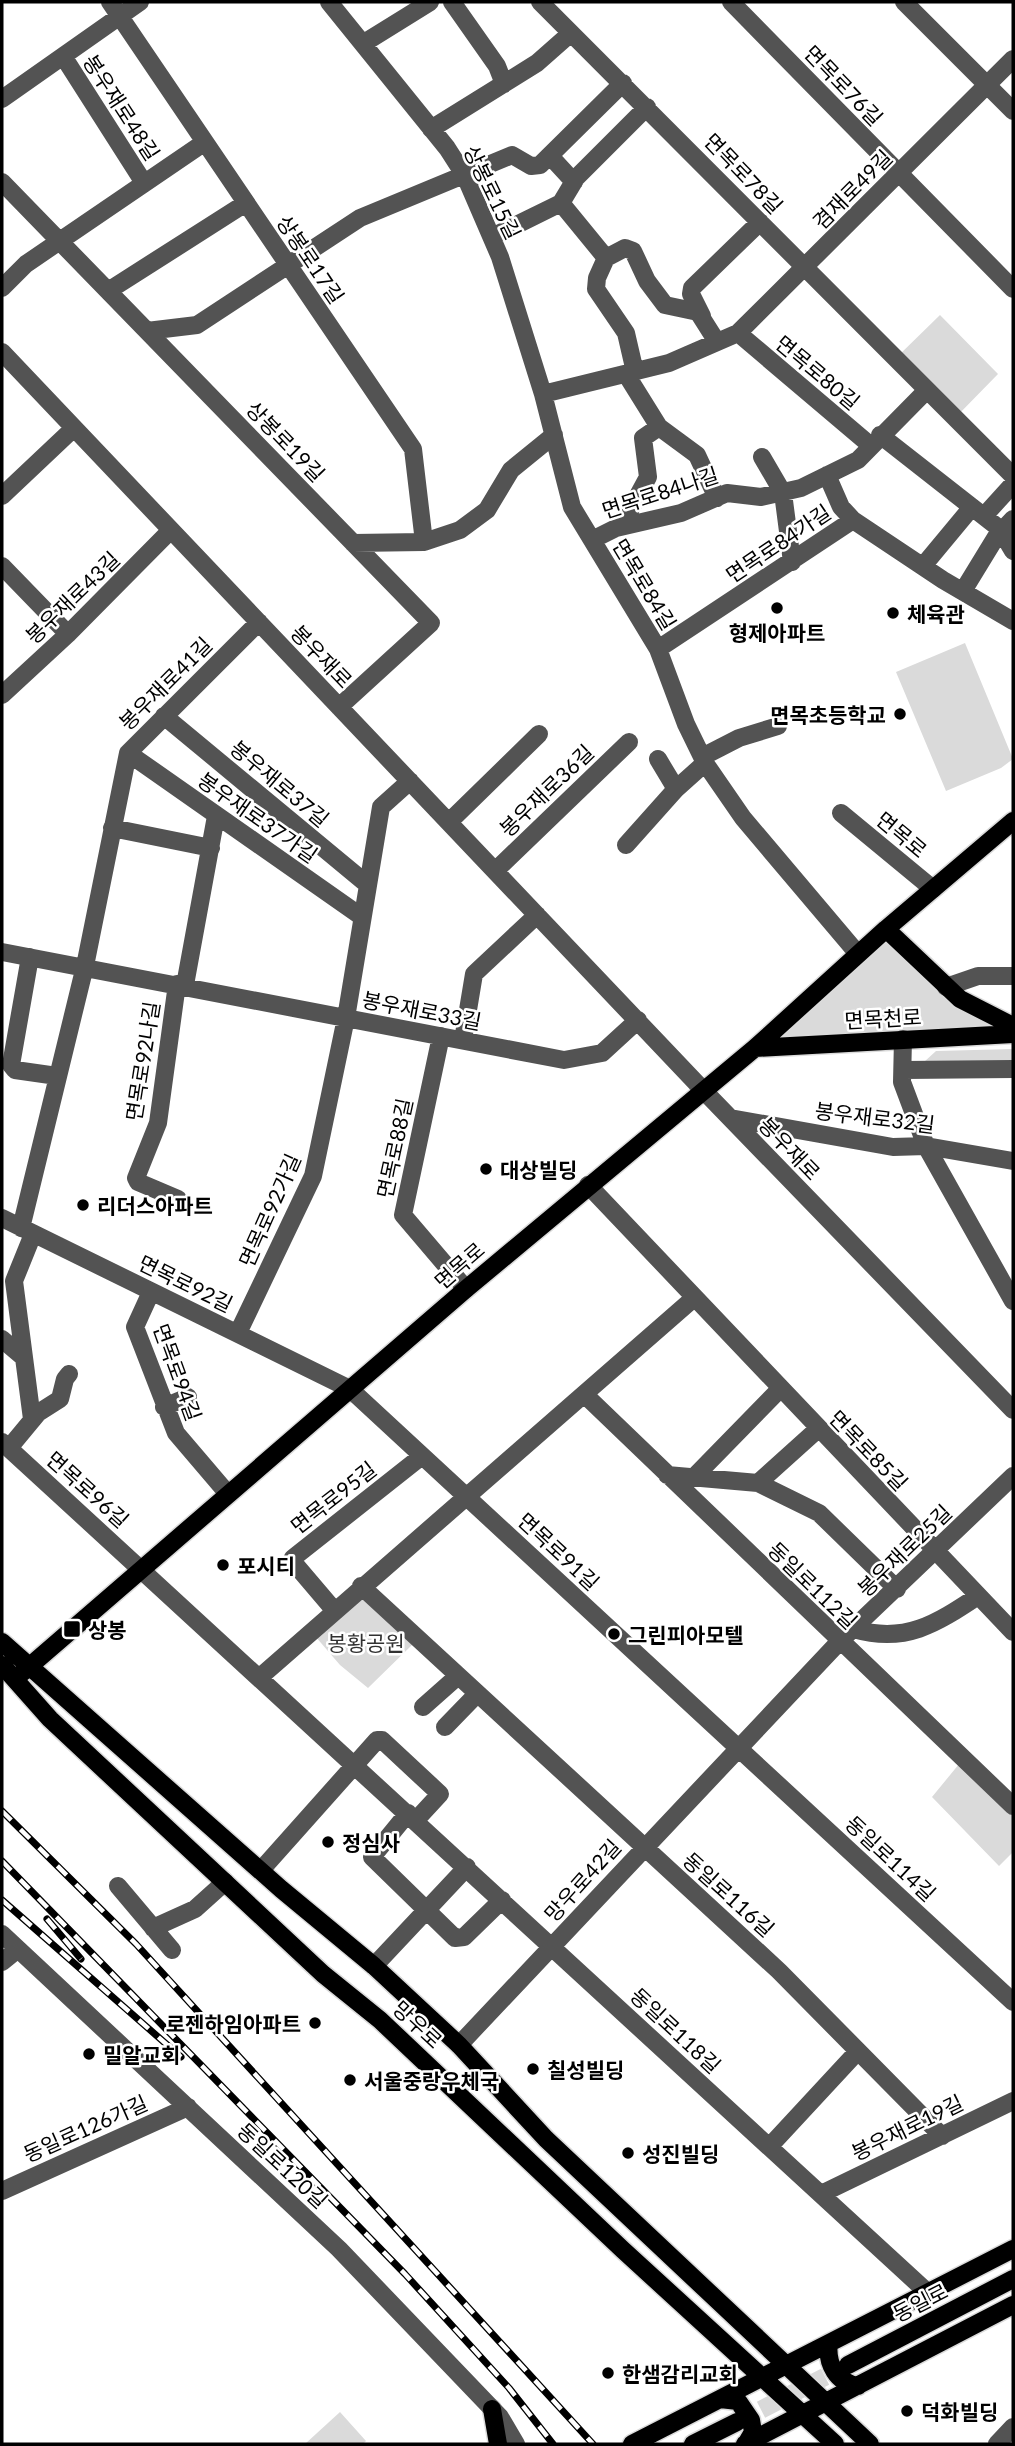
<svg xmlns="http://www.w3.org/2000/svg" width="1015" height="2446" viewBox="0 0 1015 2446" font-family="Lato,'Noto Sans KR',sans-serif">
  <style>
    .green { fill: #dadada }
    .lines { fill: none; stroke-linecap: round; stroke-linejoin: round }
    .major-tunnel { stroke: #d9d9d9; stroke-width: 18; stroke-dasharray: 18 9; stroke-linecap: butt }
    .major-casing { stroke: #dbdbdb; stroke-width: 21 }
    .minor { stroke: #535353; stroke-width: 18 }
    .major { stroke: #000; stroke-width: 18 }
    .rail-casing { stroke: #000; stroke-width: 7 }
    .rail { stroke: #fff; stroke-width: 4.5; stroke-dasharray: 13; stroke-linecap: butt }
    .poi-dot { fill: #000; stroke: #fff; stroke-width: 2.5 }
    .labels { text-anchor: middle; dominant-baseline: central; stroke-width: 5; stroke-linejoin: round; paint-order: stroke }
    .street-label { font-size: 21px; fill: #000; stroke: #fff }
    .poi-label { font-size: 21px; font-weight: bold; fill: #000; stroke: #fff; text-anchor: start }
    .park-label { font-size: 21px; fill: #313131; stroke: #fff }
  </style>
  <rect width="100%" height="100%" fill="#fff"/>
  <path class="green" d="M 940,315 L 998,374 L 955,418 L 896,358 Z
    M 965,643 L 1013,759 L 1001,768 L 946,791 L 896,672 Z
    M 886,929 L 946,987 L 1013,1026 L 755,1048 Z
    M 1013,1049 L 1013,1063 L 924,1062 L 936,1051 Z
    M 362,1592 L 413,1644 L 368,1688 L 340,1665 L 315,1636 Z
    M 964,1758 L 1013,1806 L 1013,1852 L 999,1866 L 932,1797 Z
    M 340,2412 L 366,2441 L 363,2444 L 305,2444 Z"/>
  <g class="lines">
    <path class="major-tunnel" d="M 737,2422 L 848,2365"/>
    <defs>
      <path id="major" d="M 886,929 L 960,999 L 1013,1026
        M 755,1048 L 1013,1034
        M 2,1642 L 281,1889 L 374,1966 L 459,2045 L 546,2139 L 870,2444
        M 2,1665 L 50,1719 L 323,1974 L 380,2020 L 623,2250 L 835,2444
        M 16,1678 L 466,1289 L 755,1048 L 886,929 L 1013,821
        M 829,2343 C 826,2364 837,2383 858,2386
        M 848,2365 L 1013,2279
        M 720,2399 L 738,2401 L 751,2420 L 753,2432 L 746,2444
        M 492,2409 L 498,2444
        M 632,2444 L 1013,2249
        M 693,2444 L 737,2422
        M 745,2444 L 1013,2305"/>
    </defs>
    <use href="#major" class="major-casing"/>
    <path class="minor" d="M 110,2 L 413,449 L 424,542
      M 329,2 L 447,148 L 465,176 L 500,257 L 543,394 L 572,507 L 658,649 L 686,724 L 705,763 L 743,818 L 858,954
      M 452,2 L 497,66 L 504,84
      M 540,2 L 1013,476
      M 731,2 L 1013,289
      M 904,2 L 1013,111
      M 364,43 L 430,2
      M 63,56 L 144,183
      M 2,99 L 140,2
      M 431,129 L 537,63 L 571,33
      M 551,157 L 574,182
      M 2,182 L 431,623 L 339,707
      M 561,203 L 606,258 L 597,278 L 596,289 L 626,333 L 635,372
      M 561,203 L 576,178 L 647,107
      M 492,237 L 561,203
      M 606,258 L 625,248 L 633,251 L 647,281 L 665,305 L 698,312 L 717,342
      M 2,288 L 26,264 L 205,142
      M 108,291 L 246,203
      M 702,316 L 691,294 L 692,288 L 760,222
      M 147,331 L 197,325 L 360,218 L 512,155 L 531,166 L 540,165 L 623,83
      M 738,333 L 870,445
      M 2,352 L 703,1090 L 1013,1410
      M 626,374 L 659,427 L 697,455 L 717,498
      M 543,394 L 669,363 L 738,333 L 1013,59
      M 880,435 L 1000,529 L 1013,551
      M 762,457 L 783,493 L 792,562
      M 827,475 L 841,507 L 853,520
      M 2,496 L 74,428
      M 984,516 L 1013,484
      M 621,527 L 648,477 L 643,438 L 659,427
      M 592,540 L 616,528 L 681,513 L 727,493 L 761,497 L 801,488 L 858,460 L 927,390
      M 353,543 L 424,542 L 460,530 L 487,510 L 511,470 L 554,435
      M 2,566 L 68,634
      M 923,566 L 972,507
      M 963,591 L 996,537 L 1013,519
      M 658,649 L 853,520 L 943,580 L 1013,621
      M 2,695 L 68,634 L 171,530
      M 164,716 L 368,885
      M 128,753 L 362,917
      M 702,757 L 739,738 L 778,726
      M 658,759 L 676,789 L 705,763
      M 841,813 L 933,889
      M 449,822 L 539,734
      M 112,828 L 211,848
      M 626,845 L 676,789
      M 495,871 L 629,742
      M 2,952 L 564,1060 L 602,1053 L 638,1020
      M 30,957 L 11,1065 L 15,1070 L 57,1076
      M 177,984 L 158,1123 L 136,1178 L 138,1182 L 178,1199
      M 185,985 L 216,816
      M 946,987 L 978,976 L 1013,976
      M 441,1036 L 403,1215 L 466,1289
      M 903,1039 L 902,1082 L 926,1146 L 1013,1301
      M 463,1040 L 474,974 L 537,915
      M 904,1070 L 1013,1069
      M 730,1118 L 893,1147 L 926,1146 L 1013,1161
      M 588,1185 L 1013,1632
      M 2,1218 L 350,1389 L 1013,2002
      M 21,1228 L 85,966 L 128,753 L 259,622
      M 151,1292 L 135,1327 L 176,1433 L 228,1494
      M 238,1333 L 313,1176 L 346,1018 L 381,807 L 410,781
      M 2,1339 L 23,1357
      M 584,1394 L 1013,1806
      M 164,1407 L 188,1397
      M 32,1419 L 14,1281 L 33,1234
      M 2,1442 L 927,2292
      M 9,1448 L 38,1413 L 60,1399 L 65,1379 L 69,1374
      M 667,1475 L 758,1483 L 819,1513 L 897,1589
      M 695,1476 L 780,1389
      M 758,1483 L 818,1429
      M 361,1586 L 779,1971 L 942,2136
      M 334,1610 L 294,1563 L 293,1558 L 422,1456
      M 854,1629 C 905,1644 936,1624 978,1596
      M 260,1677 L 694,1298
      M 423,1707 L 458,1676
      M 445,1727 L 477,1694
      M 408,1813 L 372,1857 L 455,1938 L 464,1937 L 502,1900
      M 262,1869 L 377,1740 L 382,1740 L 440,1794 L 416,1820
      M 118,1886 L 172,1950
      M 153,1928 L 195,1909 L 225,1882
      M 2,1934 L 339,2249 L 500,2417 L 516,2444
      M 2,1962 L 18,1949
      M 374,1966 L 467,1867
      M 459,2045 L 839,1642 L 1013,1476
      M 769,2147 L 858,2051
      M 2,2191 L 188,2107
      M 821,2194 L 1013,2101
      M 997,2444 L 1013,2427"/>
    <use href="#major" class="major"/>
    <defs>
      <path id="rail" d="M 2,1811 L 136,1944 L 593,2444
        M 2,1861 L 405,2274 L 509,2388 L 553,2444
        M 2,1900 L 181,2057
        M 47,1919 L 81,1959"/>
    </defs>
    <use href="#rail" class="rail-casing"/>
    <use href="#rail" class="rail"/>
  </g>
  <g class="poi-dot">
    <circle cx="777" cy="608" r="7"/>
    <circle cx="893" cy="613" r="7"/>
    <circle cx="900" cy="714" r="7"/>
    <circle cx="486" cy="1169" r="7"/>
    <circle cx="83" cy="1205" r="7"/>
    <circle cx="223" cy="1565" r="7"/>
    <rect x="63" y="1620" width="18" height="18" rx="3.5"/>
    <circle cx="614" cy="1634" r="7"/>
    <circle cx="328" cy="1842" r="7"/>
    <circle cx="315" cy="2023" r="7"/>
    <circle cx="89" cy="2054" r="7"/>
    <circle cx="533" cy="2069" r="7"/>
    <circle cx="350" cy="2080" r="7"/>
    <circle cx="628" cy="2153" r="7"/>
    <circle cx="608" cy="2373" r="7"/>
    <circle cx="907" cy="2411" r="7"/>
  </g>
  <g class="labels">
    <g class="street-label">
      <text transform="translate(844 85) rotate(46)">면목로76길</text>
      <text transform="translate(122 107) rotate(57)">봉우재로48길</text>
      <text transform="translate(744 173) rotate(46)">면목로78길</text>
      <text transform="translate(852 189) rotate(-45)">겸재로49길</text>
      <text transform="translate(493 192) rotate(64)">상봉로15길</text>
      <text transform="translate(311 259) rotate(56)">상봉로17길</text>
      <text transform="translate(818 372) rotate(40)">면목로80길</text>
      <text transform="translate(286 441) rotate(46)">상봉로19길</text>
      <text transform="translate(660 492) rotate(-18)">면목로84나길</text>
      <text transform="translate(778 543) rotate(-34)">면목로84가길</text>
      <text transform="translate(645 584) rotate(59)">면목로84길</text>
      <text transform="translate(72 597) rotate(-44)">봉우재로43길</text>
      <text transform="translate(322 656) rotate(46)">봉우재로</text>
      <text transform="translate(165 683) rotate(-45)">봉우재로41길</text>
      <text transform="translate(280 783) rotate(40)">봉우재로37길</text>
      <text transform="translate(546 790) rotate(-44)">봉우재로36길</text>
      <text transform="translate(258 817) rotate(35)">봉우재로37가길</text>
      <text transform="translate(902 834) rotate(40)">면목로</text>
      <text transform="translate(422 1010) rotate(11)">봉우재로33길</text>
      <text transform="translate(883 1018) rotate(-3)">면목천로</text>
      <text transform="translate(142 1061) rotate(-81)">면목로92나길</text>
      <text transform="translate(875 1117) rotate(7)">봉우재로32길</text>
      <text transform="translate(394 1148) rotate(-78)">면목로88길</text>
      <text transform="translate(790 1148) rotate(46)">봉우재로</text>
      <text transform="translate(269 1210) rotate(-66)">면목로92가길</text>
      <text transform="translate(459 1265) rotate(-41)">면목로</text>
      <text transform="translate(186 1283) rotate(26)">면목로92길</text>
      <text transform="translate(178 1372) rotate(70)">면목로94길</text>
      <text transform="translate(869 1450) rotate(46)">면목로85길</text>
      <text transform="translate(88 1489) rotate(42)">면목로96길</text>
      <text transform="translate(333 1497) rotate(-38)">면목로95길</text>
      <text transform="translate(904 1550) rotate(-44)">봉우재로25길</text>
      <text transform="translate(559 1551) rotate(43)">면목로91길</text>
      <text transform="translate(813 1585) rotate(44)">동일로112길</text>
      <text transform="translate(891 1858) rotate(43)">동일로114길</text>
      <text transform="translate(582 1880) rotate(-48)">망우로42길</text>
      <text transform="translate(729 1894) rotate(42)">동일로116길</text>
      <text transform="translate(418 2024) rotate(43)">망우로</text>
      <text transform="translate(676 2030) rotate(43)">동일로118길</text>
      <text transform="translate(907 2127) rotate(-26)">봉우재로19길</text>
      <text transform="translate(85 2128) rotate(-24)">동일로126가길</text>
      <text transform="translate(283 2165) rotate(43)">동일로120길</text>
      <text transform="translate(920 2302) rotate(-27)">동일로</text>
    </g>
    <g class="poi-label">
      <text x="907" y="613">체육관</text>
      <text x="777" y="632" text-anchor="middle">형제아파트</text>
      <text x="886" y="714" text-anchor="end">면목초등학교</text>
      <text x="500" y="1169">대상빌딩</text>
      <text x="97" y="1205">리더스아파트</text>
      <text x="237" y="1565">포시티</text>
      <text x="88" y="1629">상봉</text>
      <text x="628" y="1634">그린피아모텔</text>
      <text x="342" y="1842">정심사</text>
      <text x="301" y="2023" text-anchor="end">로젠하임아파트</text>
      <text x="103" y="2054">밀알교회</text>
      <text x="547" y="2069">칠성빌딩</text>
      <text x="364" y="2080">서울중랑우체국</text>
      <text x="642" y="2153">성진빌딩</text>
      <text x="622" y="2373">한샘감리교회</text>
      <text x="921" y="2411">덕화빌딩</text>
    </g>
    <g class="park-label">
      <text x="366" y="1642">봉황공원</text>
    </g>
  </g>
  <rect width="1015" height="2446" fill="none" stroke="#000000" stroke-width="7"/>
</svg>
